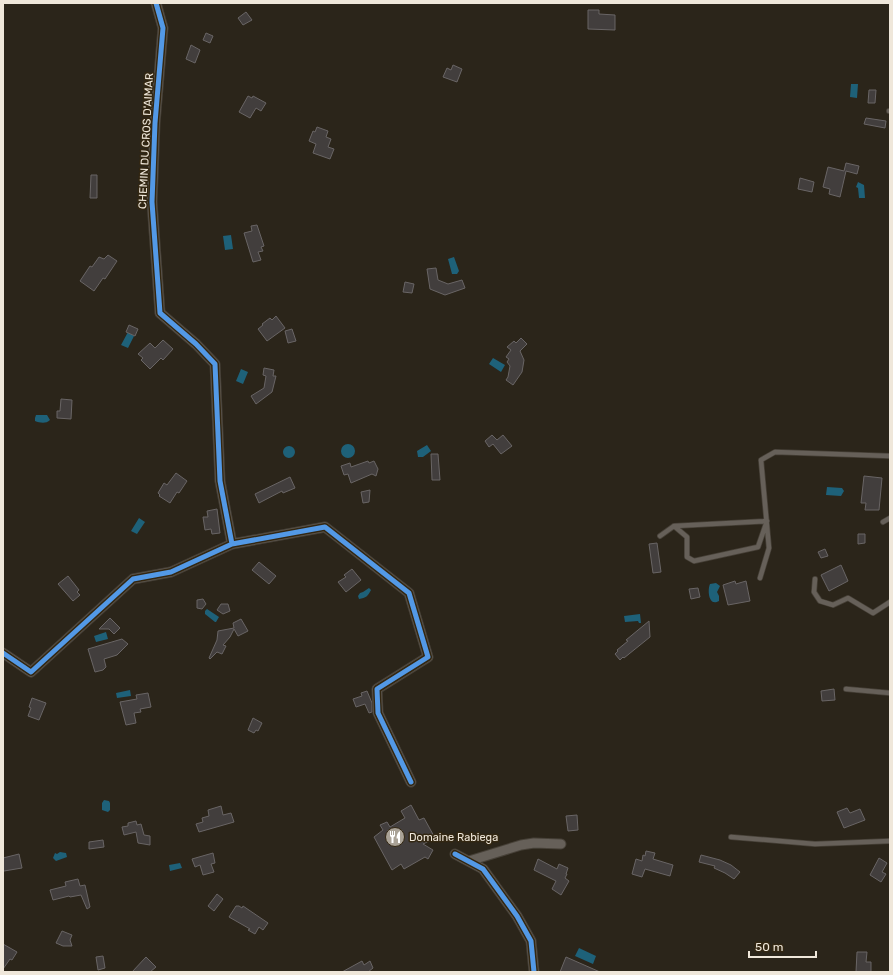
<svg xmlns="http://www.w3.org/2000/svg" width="893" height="975" viewBox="0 0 893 975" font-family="Rubik,sans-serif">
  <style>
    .water { fill: #1e6179 }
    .building { fill: #423e3d; stroke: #696565 }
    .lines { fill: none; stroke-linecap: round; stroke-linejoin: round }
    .lane-casing { stroke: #474138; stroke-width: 6 }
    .street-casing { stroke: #474138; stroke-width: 11 }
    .lane { stroke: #666059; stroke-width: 4.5 }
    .street { stroke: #666059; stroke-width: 9 }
    .cycleway-casing { stroke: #332712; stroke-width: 8 }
    .cycleway { stroke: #5399e6; stroke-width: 5 }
    .labels { text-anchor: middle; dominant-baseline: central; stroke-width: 3; stroke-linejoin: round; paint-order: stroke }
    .street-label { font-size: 11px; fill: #efe7da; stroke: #332712 }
    .poi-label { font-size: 11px; fill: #efe7da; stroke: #332712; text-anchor: start }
  </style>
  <rect width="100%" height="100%" fill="#2b251a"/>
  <path class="water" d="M 851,84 L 858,84 L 857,98 L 850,97 Z
    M 858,182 L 864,185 L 865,198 L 859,198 L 858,188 L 856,187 Z
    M 231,235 L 233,249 L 225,250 L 223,236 Z
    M 454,257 L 459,271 L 457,274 L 452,274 L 448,259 Z
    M 128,332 L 134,336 L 128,348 L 121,345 Z
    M 493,358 L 505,365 L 501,372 L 489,364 Z
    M 241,369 L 248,372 L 243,384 L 236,381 Z
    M 36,415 L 47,415 L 50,420 C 46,424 40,423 35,421 L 35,418 Z
    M341 451a7 7 0 1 1 14 0a7 7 0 1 1-14 0Z
    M 427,445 L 431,451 L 423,457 L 418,457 L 417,451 Z
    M283 452a6 6 0 1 1 12 0a6 6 0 1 1-12 0Z
    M 827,487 L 842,488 L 844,491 L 841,496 L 826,495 Z
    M 139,518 L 145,522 L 137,534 L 131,531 Z
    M 716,583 L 720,586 L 717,592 L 719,596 L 719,601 C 709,607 707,591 710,584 Z
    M 369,588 L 371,590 C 368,596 366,598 359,599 L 358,596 L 360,593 L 363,592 Z
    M 207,609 L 219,617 L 216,622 L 215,622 L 205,614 L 205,611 Z
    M 640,614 L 641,623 L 639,623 L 638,621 L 625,622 L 624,616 Z
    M 106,632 L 108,639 L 96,642 L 94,636 Z
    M 130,690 L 131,696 L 117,698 L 116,693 Z
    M 104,800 L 109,801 L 110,803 L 110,810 L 108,812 L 102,810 L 102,803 Z
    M 60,852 L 66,853 L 67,857 L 56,861 L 53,858 L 55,853 L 57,854 Z
    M 180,863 L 182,868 L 170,871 L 169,865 Z
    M 579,948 L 596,956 L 593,964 L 575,956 Z"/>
  <path class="building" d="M 588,10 L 599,10 L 599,14 L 615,15 L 615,30 L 588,29 Z
    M 246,12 L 252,20 L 243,25 L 238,18 Z
    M 206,33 L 213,36 L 210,43 L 203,40 Z
    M 191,45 L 200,50 L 195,63 L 186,59 Z
    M 453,65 L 462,69 L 457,82 L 443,77 L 447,68 L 451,70 Z
    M 869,90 L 876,90 L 875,103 L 868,103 Z
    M 248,96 L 252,98 L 253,96 L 266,103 L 261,111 L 256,108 L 250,118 L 239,112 Z
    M 866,118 L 886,121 L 885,128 L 864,124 Z
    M 317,127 L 328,131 L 326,137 L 331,139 L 328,147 L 334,149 L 330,159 L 313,153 L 316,144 L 309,141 L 313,131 L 315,132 Z
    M 846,163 L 859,166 L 857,174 L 846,171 L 840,197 L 829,194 L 830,189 L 823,187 L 828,167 L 844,171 Z
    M 91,175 L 97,175 L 97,198 L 90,198 Z
    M 800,178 L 814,182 L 812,192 L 798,189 Z
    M 257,225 L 264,246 L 261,247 L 263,251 L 258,252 L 261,260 L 253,262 L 244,233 L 252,231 L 251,226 Z
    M 108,255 L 117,261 L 105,279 L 103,278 L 94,291 L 80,281 L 90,266 L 92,267 L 99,257 L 104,259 Z
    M 436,268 L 438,280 L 448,284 L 462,280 L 465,288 L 445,295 L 430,289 L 427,269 Z
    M 405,282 L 414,284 L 412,293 L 403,292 Z
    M 276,316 L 285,328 L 267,341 L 258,329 L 263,325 L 262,324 L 270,318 L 272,320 Z
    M 129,325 L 138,329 L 135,336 L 126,332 Z
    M 292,329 L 296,341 L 288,343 L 285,331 Z
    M 521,338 L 527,344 L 520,351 L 524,360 L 522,372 L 513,385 L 506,380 L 508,377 L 510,366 L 507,362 L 509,359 L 506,357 L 511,350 L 507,347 L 514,341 L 516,343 Z
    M 163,340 L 173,349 L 163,360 L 161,358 L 150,369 L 141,360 L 143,358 L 138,354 L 150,343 L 155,348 Z
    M 264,368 L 274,370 L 273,376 L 276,376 L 272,392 L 256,404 L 251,396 L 264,388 L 266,376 L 263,375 Z
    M 61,399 L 72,400 L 71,419 L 57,418 L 57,411 L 60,411 Z
    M 492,435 L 497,440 L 503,435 L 512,446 L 501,454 L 493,444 L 489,447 L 485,441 Z
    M 431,454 L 438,454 L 440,480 L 432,480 Z
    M 368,461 L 369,463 L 374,461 L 378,469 L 376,476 L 372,474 L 351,483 L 348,474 L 344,475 L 341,466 L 350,463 L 351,467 Z
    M 176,473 L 187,481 L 179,493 L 177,492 L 170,503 L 159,496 L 160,495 L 158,493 L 164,483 L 167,485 Z
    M 864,476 L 882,478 L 879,510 L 865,510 L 866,503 L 861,503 Z
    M 290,477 L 295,488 L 283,493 L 282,491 L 259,503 L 255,494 Z
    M 370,490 L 369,502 L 363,503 L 361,492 Z
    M 217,509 L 220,533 L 212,534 L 211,529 L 205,530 L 203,517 L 208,517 L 207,511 Z
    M 858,534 L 865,534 L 865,543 L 858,544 Z
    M 657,543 L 661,572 L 653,573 L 649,544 Z
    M 825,549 L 828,556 L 821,558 L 818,552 Z
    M 259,562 L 276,576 L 269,584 L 252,570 Z
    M 841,565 L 848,581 L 829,591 L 821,575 Z
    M 352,569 L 361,580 L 346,592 L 338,582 L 346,577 L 344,575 Z
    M 68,576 L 79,590 L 77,592 L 80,595 L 73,601 L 58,584 Z
    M 735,581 L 736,584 L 746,581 L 750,601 L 728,605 L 723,585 Z
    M 698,588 L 700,597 L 691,599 L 689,589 Z
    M 203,599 L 206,604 L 202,609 L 197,608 L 197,600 Z
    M 221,604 L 228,604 L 230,611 L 223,614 L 217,610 Z
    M 110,618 L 120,628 L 114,634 L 109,629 L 99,629 Z
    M 241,619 L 248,631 L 238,636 L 234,629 L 230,637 L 223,645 L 226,646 L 222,654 L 217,652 L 210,659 L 209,658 L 217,640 L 218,631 L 234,628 L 233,623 Z
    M 649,621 L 650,637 L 624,658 L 623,657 L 620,660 L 615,654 L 618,651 L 617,650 L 628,641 L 626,640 Z
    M 122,639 L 128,644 L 117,655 L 104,659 L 106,667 L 103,670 L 95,672 L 88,649 Z
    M 834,689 L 835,700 L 822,701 L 821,691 Z
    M 367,691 L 372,703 L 372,712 L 369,713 L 365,704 L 356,707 L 353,699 L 362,696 L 361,693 Z
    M 148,693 L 151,707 L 140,709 L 141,712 L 134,713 L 136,723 L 126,725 L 120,702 L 137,699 L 136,695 Z
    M 32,698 L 46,703 L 39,720 L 28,716 L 31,708 L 29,707 Z
    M 253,718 L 262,723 L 258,731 L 256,730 L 254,733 L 248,730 Z
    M 411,805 L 419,820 L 424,818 L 435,838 L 423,844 L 433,850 L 428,859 L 425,857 L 404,869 L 401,864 L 392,870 L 374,837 L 383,830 L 380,825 L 387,822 L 390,827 L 405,818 L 401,811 Z
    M 221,806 L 223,815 L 231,813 L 234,822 L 199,832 L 196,824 L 203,822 L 202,818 L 209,816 L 208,810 Z
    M 847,808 L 850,813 L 860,809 L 865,820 L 844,828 L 837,812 Z
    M 577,815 L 578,830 L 568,831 L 566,816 Z
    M 136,821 L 137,825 L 141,824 L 144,835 L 150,836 L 150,845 L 138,843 L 136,832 L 124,835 L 122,827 L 128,826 L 128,823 Z
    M 103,840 L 104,847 L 89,849 L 89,842 Z
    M 646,851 L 655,853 L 653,859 L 673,865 L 670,876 L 645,869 L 642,877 L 632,874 L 636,859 L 642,861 L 643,855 L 645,856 Z
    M 213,853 L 215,863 L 211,864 L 214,872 L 203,875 L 200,865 L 195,867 L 192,859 Z
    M 19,854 L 22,868 L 4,871 L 3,870 L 3,858 Z
    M 701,855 L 720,860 L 731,865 L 740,872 L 734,879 L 725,873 L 714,868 L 715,866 L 699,862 Z
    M 879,858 L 887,863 L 882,872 L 886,874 L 881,882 L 870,875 Z
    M 538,859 L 557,869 L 559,864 L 568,868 L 566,874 L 567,874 L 565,878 L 569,881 L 561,895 L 552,889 L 556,881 L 534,870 Z
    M 78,879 L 80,886 L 85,885 L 90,907 L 87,909 L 81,895 L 70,897 L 69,896 L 53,900 L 50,890 L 66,886 L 65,882 Z
    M 217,894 L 223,899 L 214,911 L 208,906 Z
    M 236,906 L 239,906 L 242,908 L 243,906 L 268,923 L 263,930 L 259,927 L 255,934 L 248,930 L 250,929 L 229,917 Z
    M 62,931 L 72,935 L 70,940 L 72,946 L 63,946 L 56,943 Z
    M 3,944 L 17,952 L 12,960 L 10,959 L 3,969 Z
    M 857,952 L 867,952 L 866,962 L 871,962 L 871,972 L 856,972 Z
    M 103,956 L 105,968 L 98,970 L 96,957 Z
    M 146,957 L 156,967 L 150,972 L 132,972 Z
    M 566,957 L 600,972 L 560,972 Z
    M 362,961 L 364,965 L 370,961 L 373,968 L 368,972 L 342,972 Z"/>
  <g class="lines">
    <defs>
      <path id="lane" d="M 889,111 L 890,111
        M 883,522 L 890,518
        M 660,536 L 674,526 L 687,537 L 687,557 L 694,561 L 758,547 L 767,521 L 674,526
        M 760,578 L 769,548 L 761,460 L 775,452 L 890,456
        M 815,579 L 814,592 L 820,601 L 833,605 L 848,598 L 873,613 L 890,602
        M 846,689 L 890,693
        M 731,837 L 815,844 L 890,841"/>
      <path id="street" d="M 156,3 L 163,28 L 155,123 L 152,202 L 160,313 L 196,344 L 215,364 L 220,481 L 232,544
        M 3,653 L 31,672 L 133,579 L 171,572 L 232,544 L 325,527 L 409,593 L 428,657 L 377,689 L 378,713 L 411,782
        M 455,854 L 483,869 L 517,916 L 531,941 L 534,972
        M 469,861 L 521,845 L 534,843 L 561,844"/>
    </defs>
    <use href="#lane" class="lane-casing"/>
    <use href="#street" class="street-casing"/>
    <use href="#lane" class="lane"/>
    <use href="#street" class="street"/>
    <defs>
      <path id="cycleway" d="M 156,3 L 163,28 L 155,123 L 152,202 L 160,313 L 196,344 L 215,364 L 220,481 L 232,544
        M 3,653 L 31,672 L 133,579 L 171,572 L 232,544 L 325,527 L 409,593 L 428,657 L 377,689 L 378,713 L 411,782
        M 455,854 L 483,869 L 517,916 L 531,941 L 534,972"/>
    </defs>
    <use href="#cycleway" class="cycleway-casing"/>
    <use href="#cycleway" class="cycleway"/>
  </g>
  <defs>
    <symbol id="restaurant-disc" viewBox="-11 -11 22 22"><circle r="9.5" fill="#aaa397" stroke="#332712"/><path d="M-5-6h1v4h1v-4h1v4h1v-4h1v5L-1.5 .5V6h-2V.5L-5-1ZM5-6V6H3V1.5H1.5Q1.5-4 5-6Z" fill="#fff"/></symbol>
  </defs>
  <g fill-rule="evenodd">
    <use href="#restaurant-disc" x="384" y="826" width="22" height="22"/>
  </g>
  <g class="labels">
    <g class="street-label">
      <text transform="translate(146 141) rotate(-87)">CHEMIN DU CROS D'AIMAR</text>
    </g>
    <g class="poi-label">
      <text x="409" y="837">Domaine Rabiega</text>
    </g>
  </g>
  <rect width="893" height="975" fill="none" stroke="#efe7da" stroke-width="8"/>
  <path d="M749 951v6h67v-6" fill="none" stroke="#efe7da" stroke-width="2"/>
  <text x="755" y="951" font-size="12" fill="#efe7da" stroke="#332712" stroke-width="3" paint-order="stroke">50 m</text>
</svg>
